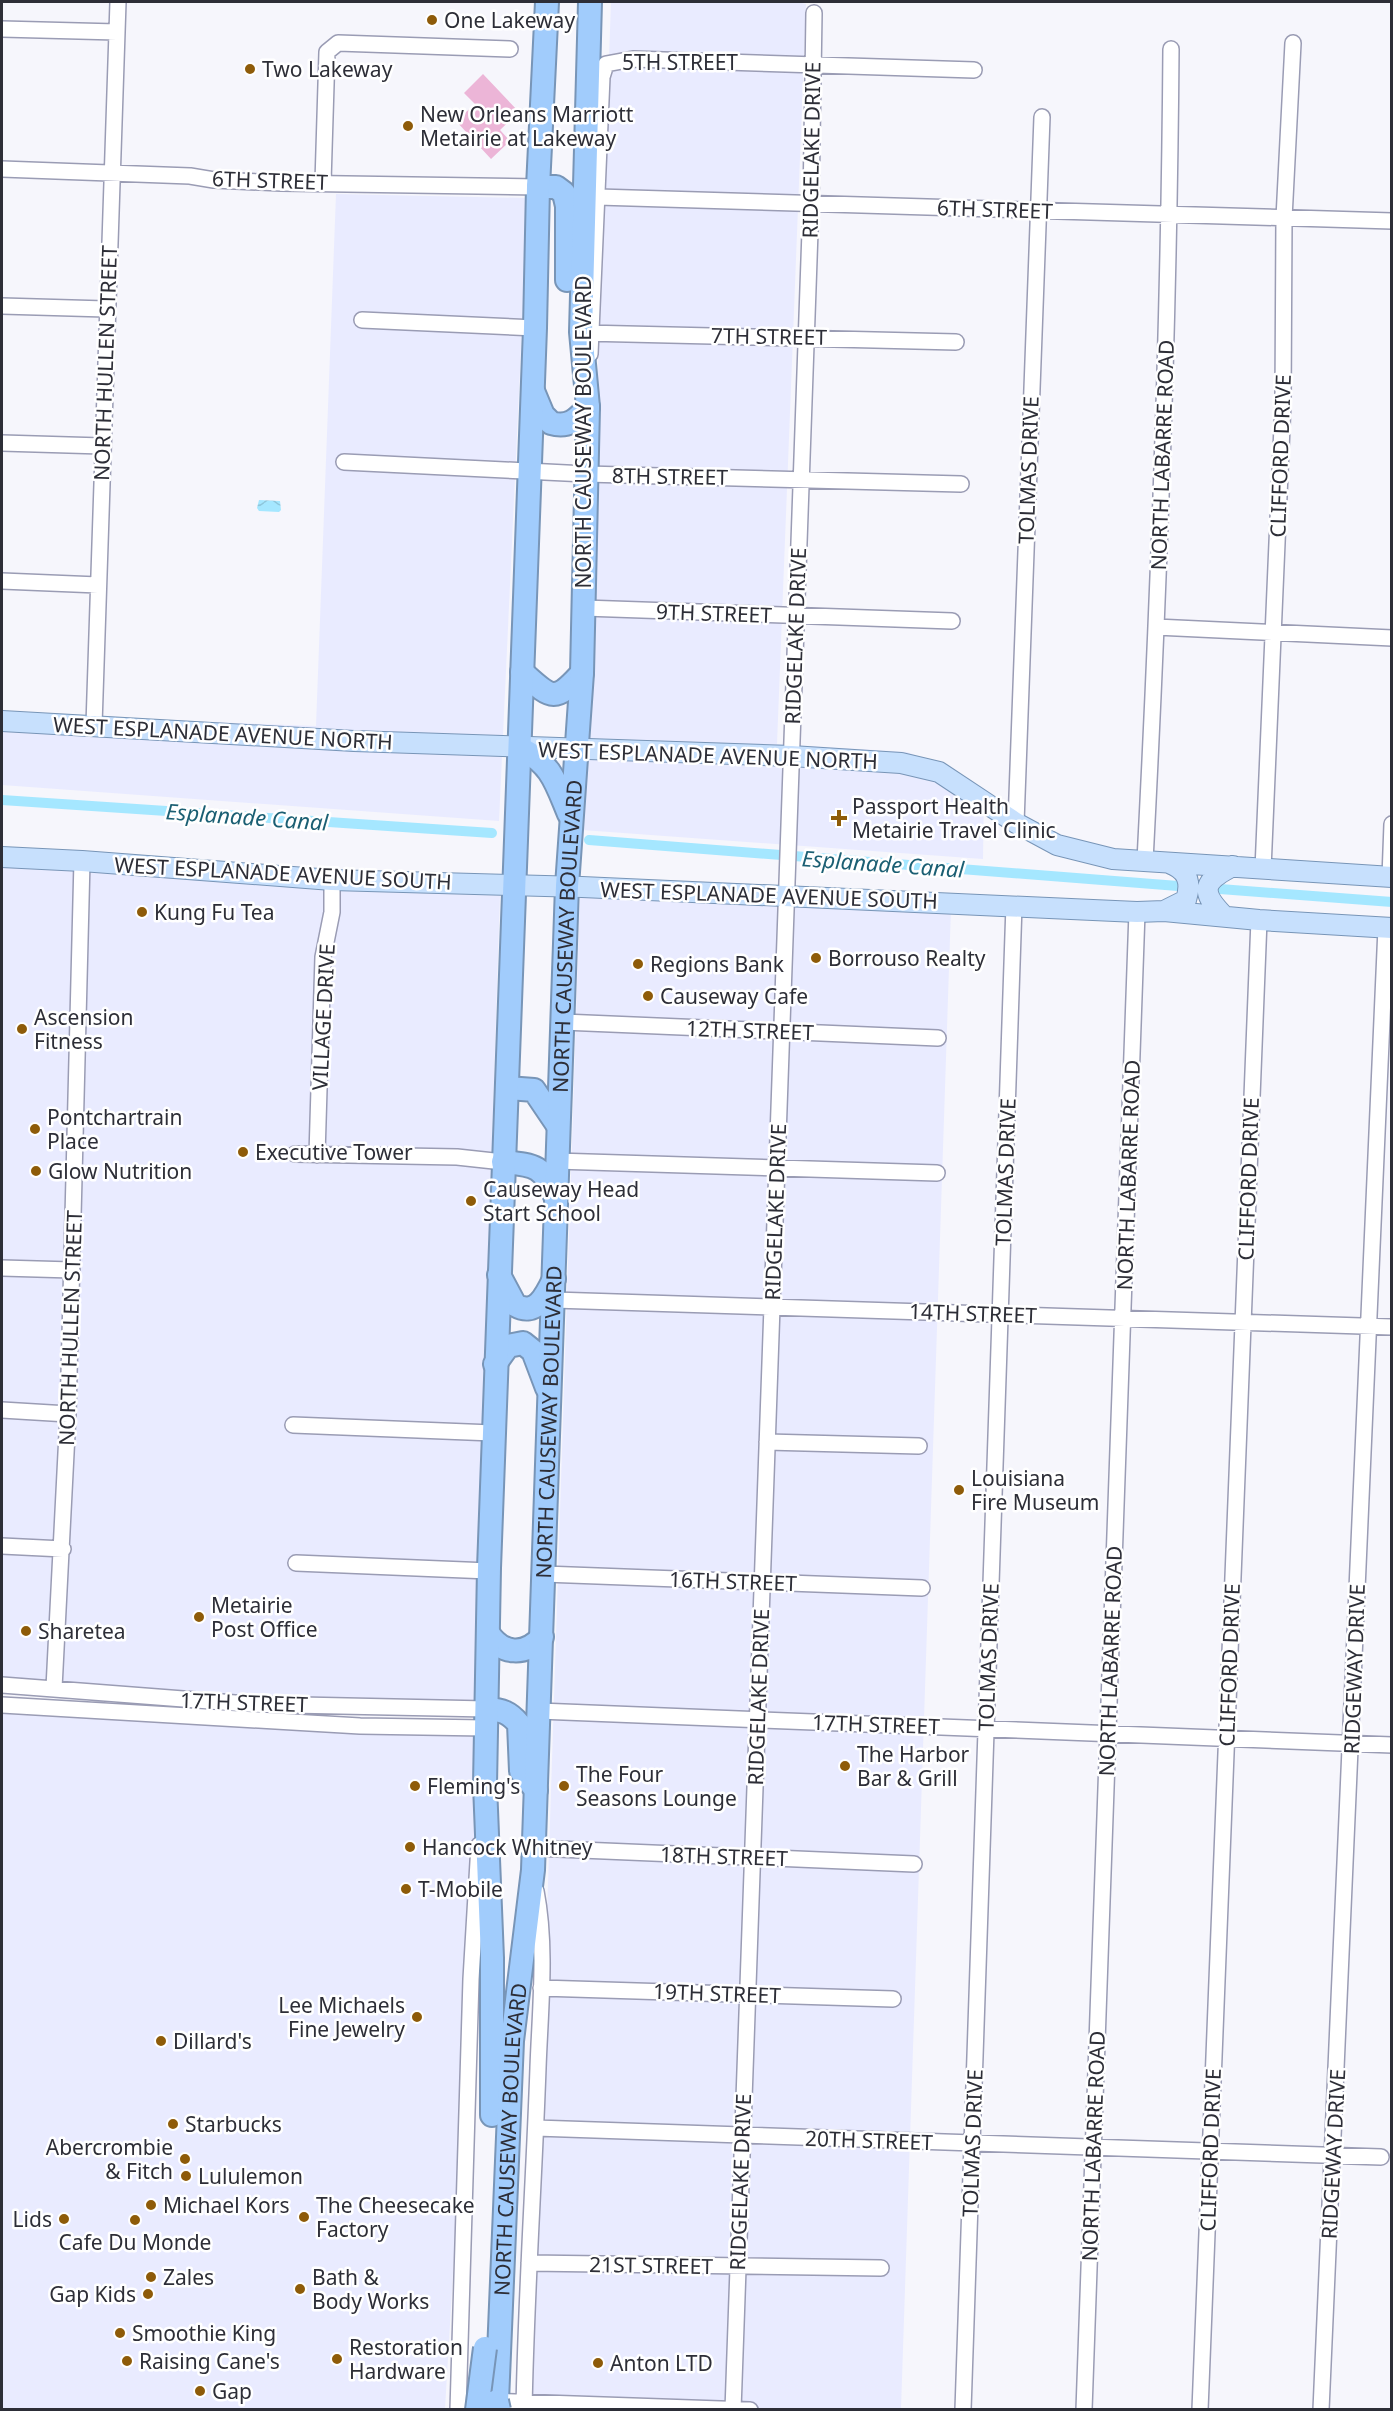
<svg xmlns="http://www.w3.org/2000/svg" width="1393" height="2411" viewBox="0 0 1393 2411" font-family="'Noto Sans',sans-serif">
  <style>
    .built { fill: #e9ebff }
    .pitch { fill: #ecb5d7 }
    .water { fill: url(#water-waves) }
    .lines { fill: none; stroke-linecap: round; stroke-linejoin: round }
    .canal { stroke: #a5e7ff; stroke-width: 10 }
    .minor-casing { stroke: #9a9cb4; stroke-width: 18 }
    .major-casing { stroke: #7895b7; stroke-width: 22 }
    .highway-casing { stroke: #7895b7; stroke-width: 26 }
    .minor { stroke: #fff; stroke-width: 15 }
    .major { stroke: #c7e0fd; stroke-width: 20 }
    .highway { stroke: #a1ccfc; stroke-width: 22 }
    .highway-bridge-casing { stroke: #7895b7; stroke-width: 26; stroke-linecap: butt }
    .highway-bridge { stroke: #a1ccfc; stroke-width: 22 }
    .poi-dot { fill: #8e5b09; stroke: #fff; stroke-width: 2 }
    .labels { text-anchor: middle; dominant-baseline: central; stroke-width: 5; stroke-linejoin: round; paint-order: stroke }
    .poi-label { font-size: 21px; fill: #2d2e37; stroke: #fff; text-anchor: start }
    .street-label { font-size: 21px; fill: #2d2e37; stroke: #fff }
    .water-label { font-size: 22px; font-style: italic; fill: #1b5f73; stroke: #fff }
  </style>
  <defs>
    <pattern id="water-waves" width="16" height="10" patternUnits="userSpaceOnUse" patternTransform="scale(1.5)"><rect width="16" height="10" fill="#a5e7ff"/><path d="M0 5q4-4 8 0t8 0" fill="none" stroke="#8ec6db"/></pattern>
  </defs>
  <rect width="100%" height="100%" fill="#f6f6fc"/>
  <path class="built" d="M 611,2 L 797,2 L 806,4 L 777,744 L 907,752 L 953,770 L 984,791 L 983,859 L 582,830 Z
    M 336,194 L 528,198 L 499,821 L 2,785 L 2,714 L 316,726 Z
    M 2,858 L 98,872 L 500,895 L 474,1700 L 2,1691 Z
    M 580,893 L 951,908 L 901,2409 L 531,2410 Z
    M 2,1705 L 485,1728 L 445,2409 L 2,2410 Z"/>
  <path class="pitch" d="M 483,74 L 519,112 L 500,130 L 510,141 L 491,159 L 456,121 L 475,104 L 464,93 Z"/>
  <path class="water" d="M 259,500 L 280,501 L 281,510 L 279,512 L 259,511 L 257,508 Z"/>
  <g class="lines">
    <path class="canal" d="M 2,800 L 492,833
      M 589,840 L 1178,886
      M 1220,889 L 1392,902"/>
    <defs>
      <path id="minor" d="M 2,29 L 117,32
        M 2,169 L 190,176 L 214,180 L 281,183 L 538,187
        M 323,182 L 327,52 L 338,43 L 510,49
        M 598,197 L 1392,221
        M 2,306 L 106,309
        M 362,320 L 535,328
        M 585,333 L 956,342
        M 590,354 L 602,77 L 606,64 L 633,59 L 974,70
        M 2,443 L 102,446
        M 344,462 L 586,474 L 961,484
        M 2,581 L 98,585
        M 584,608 L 952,621
        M 1156,627 L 1392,638
        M 94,725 L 118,2
        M 1016,823 L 1042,117
        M 1145,861 C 1159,591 1169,320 1171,49
        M 1263,869 L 1283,403 L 1284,218 L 1293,43
        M 1390,877 L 1392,824
        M 563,1022 L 938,1038
        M 295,1154 L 457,1157 L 503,1162
        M 317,1155 L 323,957 L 332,912 L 332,880
        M 556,1161 L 937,1173
        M 2,1268 L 72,1270
        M 554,1300 L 1392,1327
        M 2,1410 L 68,1414
        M 293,1425 L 493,1433
        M 767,1442 L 919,1446
        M 2,1546 L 63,1549
        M 296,1563 L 489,1571
        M 544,1574 L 922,1588
        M 2,1685 L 248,1704 L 487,1709
        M 54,1688 L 68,1414 L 82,861
        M 2,1705 L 360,1726 L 485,1728
        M 539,1711 L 1392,1745
        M 534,1848 L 914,1864
        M 541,1988 L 893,1999
        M 536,2128 L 1381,2157
        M 529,2263 L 881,2268
        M 489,2401 L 750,2410
        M 458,2410 L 471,1979 L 479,1845
        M 524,2410 C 526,2295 534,2182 538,2068 C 540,2010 547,1948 536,1891
        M 733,2410 L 811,203 L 814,13
        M 963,2410 L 1014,905
        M 1084,2410 L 1137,912
        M 1200,2410 L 1259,920
        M 1321,2410 L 1386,928"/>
      <path id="major" d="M 2,721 L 354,741 L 791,756 L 901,763 L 939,772 L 1016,823 L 1057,845 L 1113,859 L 1392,877
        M 2,857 L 82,861 L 332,880 L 582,887 L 1137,912 L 1164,911 L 1259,920 L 1392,928
        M 1164,911 L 1186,900 C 1192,881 1187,870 1169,863
        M 1223,915 C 1199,890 1204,881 1233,866"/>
      <g id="highway">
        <path d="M 538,187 L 556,187 L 564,193 L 567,206 L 567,280"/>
        <path d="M 533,391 L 543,415 L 551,423 C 568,428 577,420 588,407"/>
        <path d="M 522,672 C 551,698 554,704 582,673"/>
        <path d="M 520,748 C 552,764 556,783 569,814"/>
        <path d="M 507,1088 L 534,1090 L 557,1124"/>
        <path d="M 503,1162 C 533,1165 544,1165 555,1196"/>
        <path d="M 499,1275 L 515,1305 C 536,1317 546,1296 554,1279"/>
        <path d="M 495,1364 L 508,1346 L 523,1343 L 533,1351 L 547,1388"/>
        <path d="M 488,1633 C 502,1655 525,1656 542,1637"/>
        <path d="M 487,1709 C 502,1710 509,1712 519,1724 L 521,1771 L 536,1790"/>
        <path d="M 492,2115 L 492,1958 L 485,1785 L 489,1568 L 535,328 L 538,187 L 547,2"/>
        <path id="s1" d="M 497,2401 L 512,2041 L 533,1870 L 567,886 L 582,673 L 588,407 L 581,332 L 590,2"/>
      </g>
    </defs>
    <use href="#minor" class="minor-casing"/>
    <use href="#major" class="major-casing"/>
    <use href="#highway" class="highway-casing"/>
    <use href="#minor" class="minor"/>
    <use href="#major" class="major"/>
    <use href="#highway" class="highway"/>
    <defs>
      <path id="highway-bridge" d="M 497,2401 L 499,2410
        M 477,2410 L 485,2348"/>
    </defs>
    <use href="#highway-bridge" class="highway-bridge-casing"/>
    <use href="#highway-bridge" class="highway-bridge"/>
  </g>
  <g class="poi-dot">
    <circle cx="432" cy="20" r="6"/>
    <circle cx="250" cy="69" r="6"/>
    <circle cx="408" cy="126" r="6"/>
    <path d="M836 809h6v6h6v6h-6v6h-6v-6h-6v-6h6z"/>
    <circle cx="142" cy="912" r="6"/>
    <circle cx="816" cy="958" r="6"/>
    <circle cx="638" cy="964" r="6"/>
    <circle cx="648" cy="996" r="6"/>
    <circle cx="22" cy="1029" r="6"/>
    <circle cx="35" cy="1129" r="6"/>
    <circle cx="243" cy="1152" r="6"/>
    <circle cx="36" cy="1171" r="6"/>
    <circle cx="471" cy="1201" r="6"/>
    <circle cx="959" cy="1490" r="6"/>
    <circle cx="199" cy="1617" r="6"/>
    <circle cx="26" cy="1631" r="6"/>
    <circle cx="845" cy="1766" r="6"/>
    <circle cx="415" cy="1786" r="6"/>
    <circle cx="564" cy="1786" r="6"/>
    <circle cx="410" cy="1847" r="6"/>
    <circle cx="406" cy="1889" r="6"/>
    <circle cx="417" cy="2017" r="6"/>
    <circle cx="161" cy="2041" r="6"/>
    <circle cx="173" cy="2124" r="6"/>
    <circle cx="185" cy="2159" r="6"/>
    <circle cx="186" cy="2176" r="6"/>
    <circle cx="151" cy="2205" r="6"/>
    <circle cx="304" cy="2217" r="6"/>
    <circle cx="64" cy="2219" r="6"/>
    <circle cx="135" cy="2220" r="6"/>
    <circle cx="151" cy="2277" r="6"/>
    <circle cx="300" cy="2289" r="6"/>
    <circle cx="148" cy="2294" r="6"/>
    <circle cx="120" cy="2333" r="6"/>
    <circle cx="337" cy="2359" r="6"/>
    <circle cx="127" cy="2361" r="6"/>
    <circle cx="598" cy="2363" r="6"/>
    <circle cx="200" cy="2391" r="6"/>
  </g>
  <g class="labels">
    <g class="poi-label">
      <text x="444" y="20">One Lakeway</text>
      <text x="262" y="69">Two Lakeway</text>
      <text x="420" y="114">New Orleans Marriott<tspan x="420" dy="24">Metairie at Lakeway</tspan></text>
      <text x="852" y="806">Passport Health<tspan x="852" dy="24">Metairie Travel Clinic</tspan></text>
      <text x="154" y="912">Kung Fu Tea</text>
      <text x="828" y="958">Borrouso Realty</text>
      <text x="650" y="964">Regions Bank</text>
      <text x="660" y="996">Causeway Cafe</text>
      <text x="34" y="1017">Ascension<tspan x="34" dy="24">Fitness</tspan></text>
      <text x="47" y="1117">Pontchartrain<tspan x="47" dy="24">Place</tspan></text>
      <text x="255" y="1152">Executive Tower</text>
      <text x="48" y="1171">Glow Nutrition</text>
      <text x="483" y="1189">Causeway Head<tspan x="483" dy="24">Start School</tspan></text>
      <text x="971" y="1478">Louisiana<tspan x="971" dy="24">Fire Museum</tspan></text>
      <text x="211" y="1605">Metairie<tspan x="211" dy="24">Post Office</tspan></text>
      <text x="38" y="1631">Sharetea</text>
      <text x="857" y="1754">The Harbor<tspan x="857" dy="24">Bar &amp; Grill</tspan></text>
      <text x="576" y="1774">The Four<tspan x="576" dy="24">Seasons Lounge</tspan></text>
      <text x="427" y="1786">Fleming's</text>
      <text x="422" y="1847">Hancock Whitney</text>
      <text x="418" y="1889">T-Mobile</text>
      <text x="405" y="2005" text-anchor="end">Lee Michaels<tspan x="405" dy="24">Fine Jewelry</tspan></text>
      <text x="173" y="2041">Dillard's</text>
      <text x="185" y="2124">Starbucks</text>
      <text x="173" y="2147" text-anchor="end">Abercrombie<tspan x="173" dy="24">&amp; Fitch</tspan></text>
      <text x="198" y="2176">Lululemon</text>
      <text x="163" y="2205">Michael Kors</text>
      <text x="316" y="2205">The Cheesecake<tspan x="316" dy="24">Factory</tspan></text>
      <text x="52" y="2219" text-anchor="end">Lids</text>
      <text x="135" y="2242" text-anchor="middle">Cafe Du Monde</text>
      <text x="163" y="2277">Zales</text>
      <text x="312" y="2277">Bath &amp;<tspan x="312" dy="24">Body Works</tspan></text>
      <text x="136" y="2294" text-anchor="end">Gap Kids</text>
      <text x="132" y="2333">Smoothie King</text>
      <text x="349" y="2347">Restoration<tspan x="349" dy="24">Hardware</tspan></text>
      <text x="139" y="2361">Raising Cane's</text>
      <text x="610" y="2363">Anton LTD</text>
      <text x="212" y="2391">Gap</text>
    </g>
    <g class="street-label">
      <text x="680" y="62">5TH STREET</text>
      <text transform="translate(811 150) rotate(-89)">RIDGELAKE DRIVE</text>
      <text transform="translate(270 180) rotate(2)">6TH STREET</text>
      <text transform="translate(995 209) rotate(2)">6TH STREET</text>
      <text transform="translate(769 336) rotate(1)">7TH STREET</text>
      <text transform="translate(105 363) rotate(-88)">NORTH HULLEN STREET</text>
      <text transform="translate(583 432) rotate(-90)">NORTH CAUSEWAY BOULEVARD</text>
      <text transform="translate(1162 455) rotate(-88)">NORTH LABARRE ROAD</text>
      <text transform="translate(1280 456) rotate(-88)">CLIFFORD DRIVE</text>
      <text transform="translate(1028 470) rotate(-88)">TOLMAS DRIVE</text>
      <text transform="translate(670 476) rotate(1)">8TH STREET</text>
      <text transform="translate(714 613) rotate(2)">9TH STREET</text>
      <text transform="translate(795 636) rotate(-88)">RIDGELAKE DRIVE</text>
      <text transform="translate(223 733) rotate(3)">WEST ESPLANADE AVENUE NORTH</text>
      <text transform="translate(708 755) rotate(2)">WEST ESPLANADE AVENUE NORTH</text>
      <text transform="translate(283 873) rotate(3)">WEST ESPLANADE AVENUE SOUTH</text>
      <text transform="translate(769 895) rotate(2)">WEST ESPLANADE AVENUE SOUTH</text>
      <text stroke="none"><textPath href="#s1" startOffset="1467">NORTH CAUSEWAY BOULEVARD</textPath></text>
      <text transform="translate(323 1017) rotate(-87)">VILLAGE DRIVE</text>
      <text transform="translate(750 1030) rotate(2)">12TH STREET</text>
      <text transform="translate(1005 1172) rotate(-88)">TOLMAS DRIVE</text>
      <text transform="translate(1128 1175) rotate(-88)">NORTH LABARRE ROAD</text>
      <text transform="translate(1248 1179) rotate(-88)">CLIFFORD DRIVE</text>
      <text transform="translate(775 1212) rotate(-88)">RIDGELAKE DRIVE</text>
      <text transform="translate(973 1313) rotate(2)">14TH STREET</text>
      <text transform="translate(70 1328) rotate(-88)">NORTH HULLEN STREET</text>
      <text stroke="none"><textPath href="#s1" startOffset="981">NORTH CAUSEWAY BOULEVARD</textPath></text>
      <text transform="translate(733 1581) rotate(2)">16TH STREET</text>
      <text transform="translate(988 1657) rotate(-88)">TOLMAS DRIVE</text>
      <text transform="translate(1110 1661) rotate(-88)">NORTH LABARRE ROAD</text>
      <text transform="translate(1229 1665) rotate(-88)">CLIFFORD DRIVE</text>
      <text transform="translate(1354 1669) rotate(-88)">RIDGEWAY DRIVE</text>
      <text transform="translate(758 1697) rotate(-88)">RIDGELAKE DRIVE</text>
      <text transform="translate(244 1702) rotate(2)">17TH STREET</text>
      <text transform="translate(876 1724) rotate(2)">17TH STREET</text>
      <text transform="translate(724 1856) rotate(2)">18TH STREET</text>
      <text transform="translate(717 1993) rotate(2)">19TH STREET</text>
      <text stroke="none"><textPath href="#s1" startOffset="262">NORTH CAUSEWAY BOULEVARD</textPath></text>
      <text transform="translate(869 2140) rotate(2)">20TH STREET</text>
      <text transform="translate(972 2143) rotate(-88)">TOLMAS DRIVE</text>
      <text transform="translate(1093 2146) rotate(-88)">NORTH LABARRE ROAD</text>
      <text transform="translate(1210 2150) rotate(-88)">CLIFFORD DRIVE</text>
      <text transform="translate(1333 2154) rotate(-87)">RIDGEWAY DRIVE</text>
      <text transform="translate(740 2182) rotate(-88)">RIDGELAKE DRIVE</text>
      <text transform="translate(651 2265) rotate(1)">21ST STREET</text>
    </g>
    <g class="water-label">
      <text transform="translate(247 816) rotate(4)">Esplanade Canal</text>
      <text transform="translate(883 863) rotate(4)">Esplanade Canal</text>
    </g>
  </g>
  <rect width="1393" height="2411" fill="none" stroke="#2d2e37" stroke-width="6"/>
</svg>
